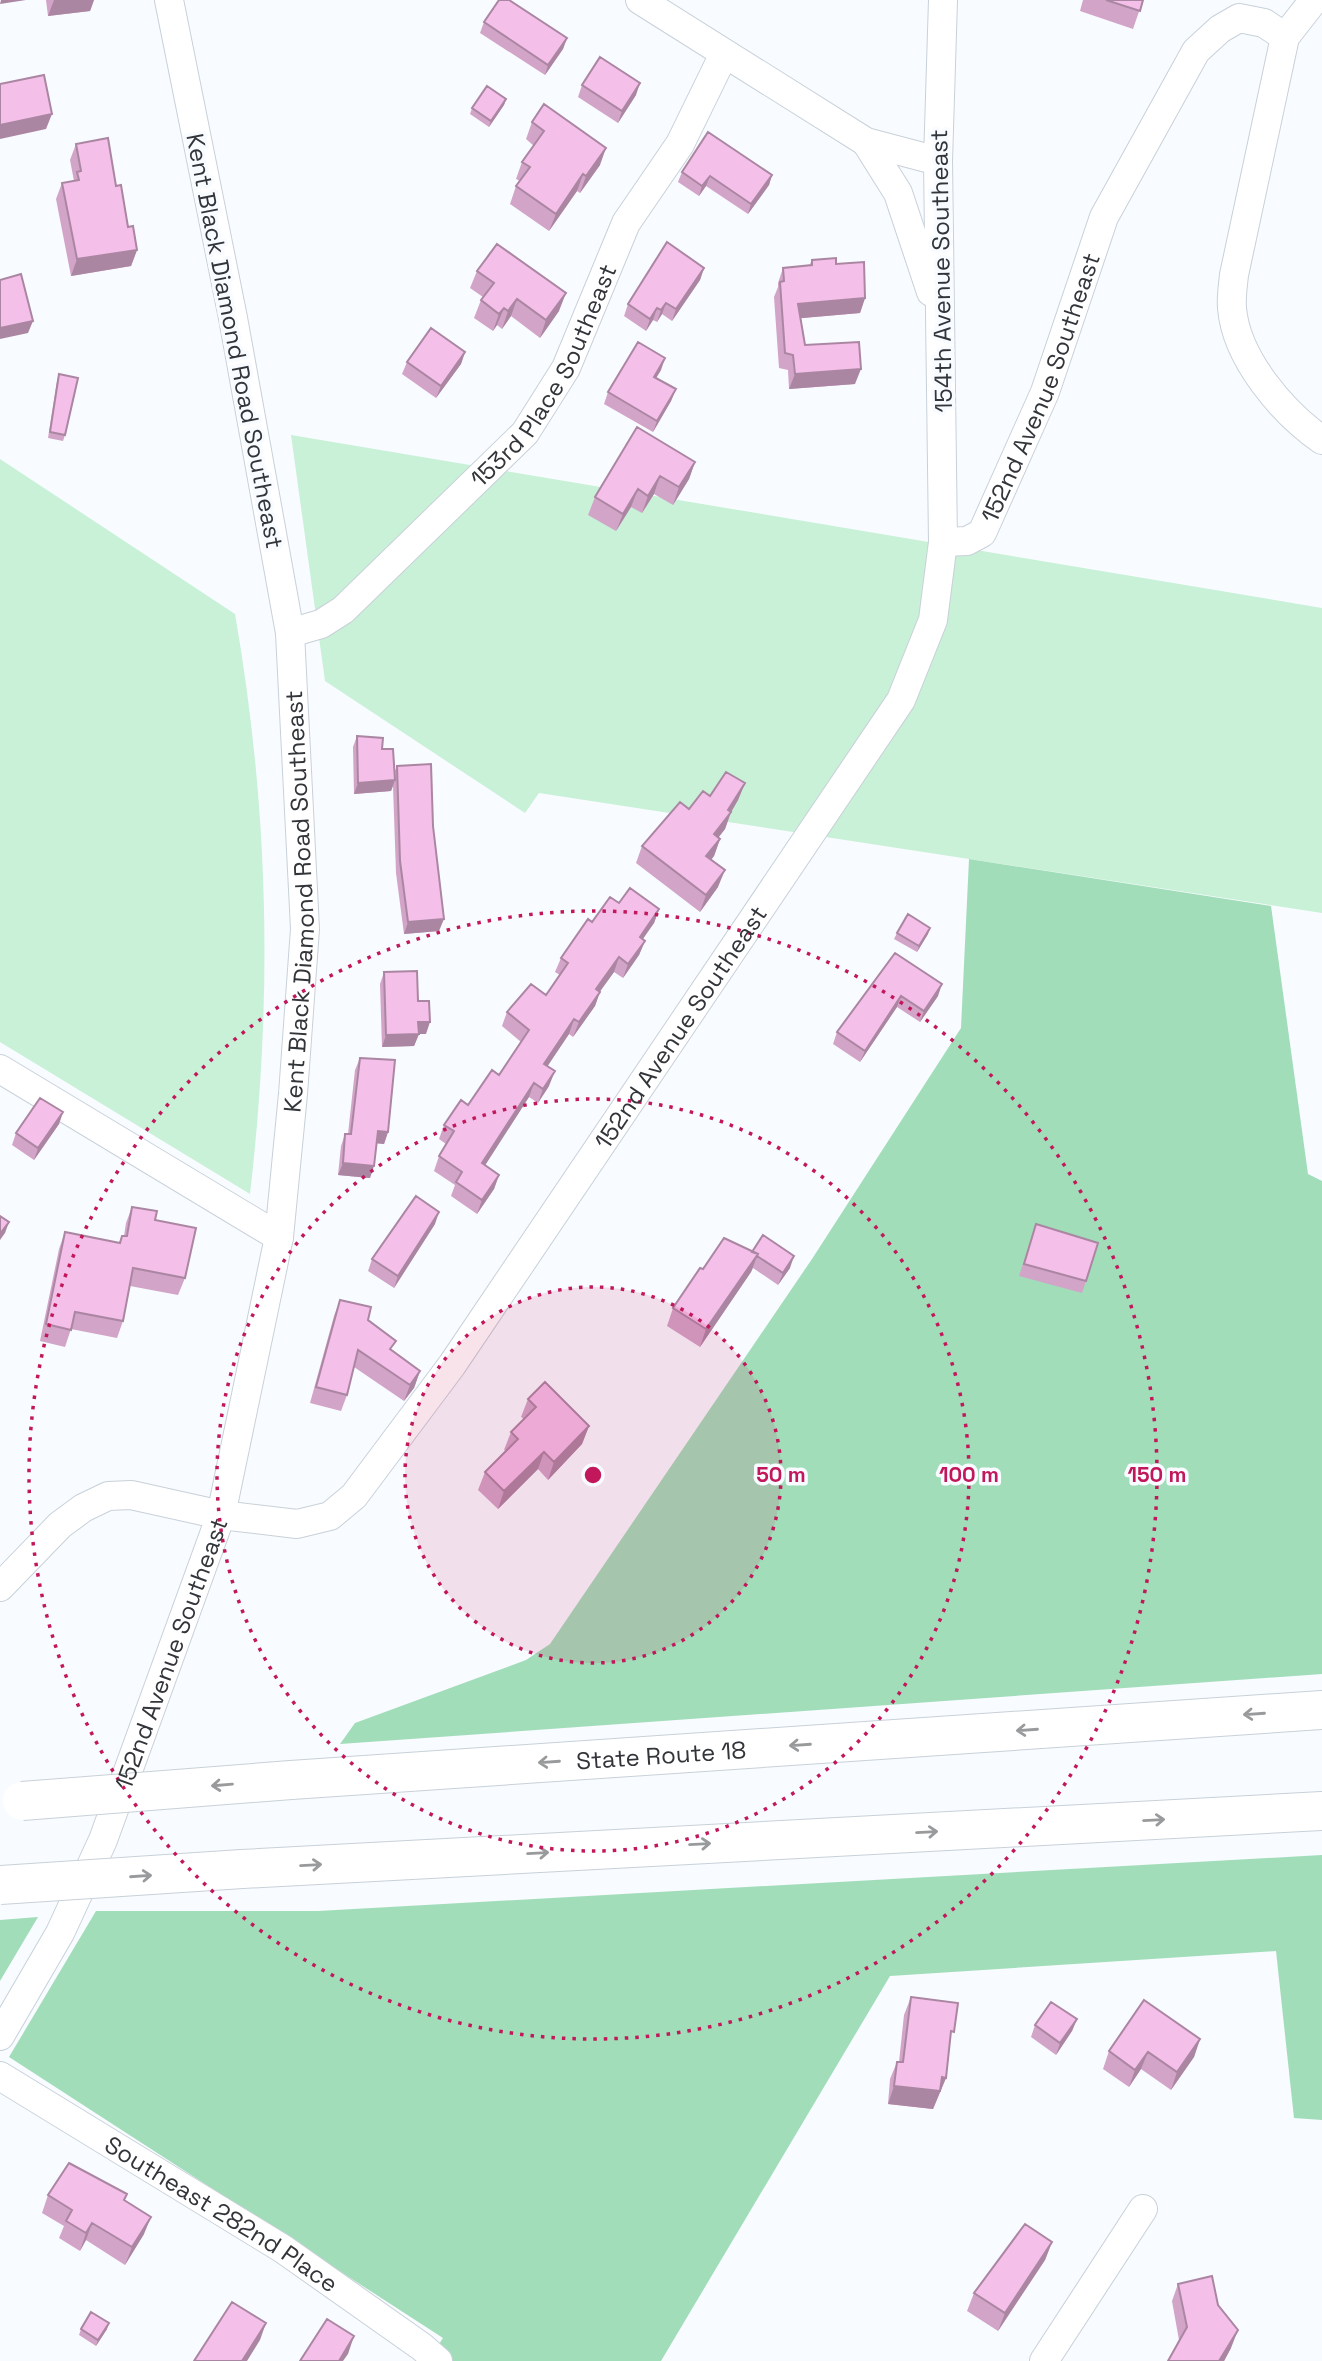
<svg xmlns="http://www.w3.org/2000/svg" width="1322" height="2361" viewBox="0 0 1322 2361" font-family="'Space Grotesk',sans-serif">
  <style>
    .green { fill: #c8f1d7 }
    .forest { fill: #a1ddb9 }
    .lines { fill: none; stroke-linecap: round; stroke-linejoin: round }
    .minor-casing { stroke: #c8d1d9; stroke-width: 30 }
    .highway-casing { stroke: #c8d1d9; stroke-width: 40 }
    .minor { stroke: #fff; stroke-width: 28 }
    .highway { stroke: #fff; stroke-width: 38 }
    .highway-bridge-casing { stroke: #c8d1d9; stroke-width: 40; stroke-linecap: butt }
    .highway-bridge { stroke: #fff; stroke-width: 38 }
    .wall { fill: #d2a4c8 }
    .shaded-wall { fill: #ab86a2 }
    .building { fill: #f4bfe8; stroke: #ab86a2; stroke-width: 2 }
    .oneway { stroke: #989a9c }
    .ring { fill: none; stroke: #c2185b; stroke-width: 3.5; stroke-dasharray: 3.5 7 }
    .labels { text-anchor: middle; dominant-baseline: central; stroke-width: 7; stroke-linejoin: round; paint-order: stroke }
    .street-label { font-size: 24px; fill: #323539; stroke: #f8fbff }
    .centre { fill: #c2185b; stroke: #f8fbff; stroke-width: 3.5 }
    .ring-label { font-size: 21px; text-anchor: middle; font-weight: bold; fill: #c2185b; stroke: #f8fbff; stroke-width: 7; stroke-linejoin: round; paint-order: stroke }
  </style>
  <rect width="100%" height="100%" fill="#f8fbff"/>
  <path class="green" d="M 291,435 L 1322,608 L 1322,913 L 539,793 L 525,813 L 325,681 Z
    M 0,459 L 235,614 C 269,810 273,996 250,1194 L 0,1042 Z"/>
  <path class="forest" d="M 969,859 L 1271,906 L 1308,1174 L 1322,1181 L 1322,1674 L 340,1744 L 355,1723 L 526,1660 L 550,1644 L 812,1259 L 961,1028 Z
    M 1322,1855 L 1322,2120 L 1294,2118 L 1276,1951 L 890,1976 L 661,2361 L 428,2361 L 443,2338 L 9,2057 L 96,1911 L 318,1911 Z
    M 38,1917 L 0,1981 L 0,1920 Z"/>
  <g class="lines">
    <defs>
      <g id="minor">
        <path d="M 640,0 L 866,142 L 938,161"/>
        <path d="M 1314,0 L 1285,37 L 1234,275 C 1233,285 1231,297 1232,308 C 1236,358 1282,412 1322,440"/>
        <path d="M 866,142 L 898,193 L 931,292"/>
        <path id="s1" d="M 943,542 L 967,541 L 982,533 L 1045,392 L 1104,217 L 1196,51 L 1220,29 L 1239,18 L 1264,23 L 1285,37"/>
        <path id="s2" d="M 290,633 L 321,624 L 343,610 L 525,433 L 566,368 L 626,223 L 680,144 L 724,54"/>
        <path d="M 0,1069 L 279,1237"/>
        <path id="s3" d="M 0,1587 L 60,1525 L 83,1508 L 108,1496 L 131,1495 L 221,1515 L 297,1524 L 330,1516 L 354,1496 L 452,1365 L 901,700 L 933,620 L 943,542 L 938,161 L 943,0"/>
        <path id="s4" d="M 0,2036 L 60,1933 L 103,1840 L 221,1515 L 279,1237 L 293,1094 L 305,929 L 290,633 L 233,318 L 169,0"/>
        <path id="s5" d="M 0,2076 L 283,2249 L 422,2347 L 438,2361"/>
        <path d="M 1044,2361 L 1143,2209"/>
      </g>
      <g id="highway">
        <path id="s6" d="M 291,1780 L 1322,1710"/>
        <path d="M 242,1869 L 1322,1811"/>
      </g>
    </defs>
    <use href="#minor" class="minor-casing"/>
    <use href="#highway" class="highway-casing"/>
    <use href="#minor" class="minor"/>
    <use href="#highway" class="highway"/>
    <defs>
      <path id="highway-bridge" d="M 22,1801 L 291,1780
        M 0,1885 L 242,1869"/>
    </defs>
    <use href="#highway-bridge" class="highway-bridge-casing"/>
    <use href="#highway-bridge" class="highway-bridge"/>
  </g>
  <path class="wall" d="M 46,0 L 94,0 L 90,11 L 48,16 Z
    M 1083,0 L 1143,0 L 1133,29 L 1080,11 Z
    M 484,22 L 567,38 L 563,49 L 545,75 L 480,33 Z
    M 582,85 L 636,95 L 618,123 L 578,97 Z
    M 506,99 L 504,105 L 489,127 L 470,114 L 472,108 Z
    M 532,122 L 600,165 L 580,193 L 577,191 L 549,231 L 510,204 L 516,186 L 520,181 L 516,179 L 522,162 L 534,146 L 526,139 Z
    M 76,144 L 116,186 L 128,227 L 137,250 L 131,266 L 71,276 L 56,199 L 62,183 L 74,181 L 70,160 Z
    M 682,172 L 772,175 L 769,185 L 748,214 L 706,186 L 699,196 L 678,182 Z
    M 812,260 L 836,264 L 865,298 L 860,313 L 801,318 L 805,345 L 855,384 L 789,389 L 788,370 L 779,368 L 774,297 L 778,287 L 778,283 L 783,268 L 809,266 Z
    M 704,268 L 700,280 L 672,321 L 662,314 L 657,322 L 653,320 L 646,331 L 624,316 L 628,304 Z
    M 477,271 L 559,311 L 540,338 L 511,316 L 502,329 L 497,325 L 493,331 L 474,318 L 481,300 L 483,297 L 470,288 Z
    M 465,352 L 461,364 L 436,398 L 402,374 L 407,362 Z
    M 661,370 L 656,378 L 676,389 L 671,401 L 653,432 L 604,404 L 608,392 Z
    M 59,374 L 65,435 L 63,441 L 48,438 L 57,381 Z
    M 695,462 L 689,479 L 673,505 L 654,494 L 642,513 L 631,507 L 616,531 L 588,515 L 595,497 Z
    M 357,736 L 382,749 L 394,773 L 397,766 L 433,826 L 439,931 L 404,934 L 396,873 L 393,786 L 391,791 L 354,794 L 353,747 Z
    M 745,783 L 738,800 L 731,812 L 725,829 L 718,838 L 720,839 L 714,856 L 711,860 L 718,887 L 700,912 L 636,863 L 642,846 L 689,809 L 710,796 Z
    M 619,903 L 659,909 L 654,923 L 643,939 L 645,941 L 639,955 L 623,978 L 614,972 L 600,991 L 595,1006 L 573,1037 L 569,1034 L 547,1066 L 549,1086 L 538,1103 L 529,1097 L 485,1165 L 499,1175 L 494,1189 L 477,1214 L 451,1196 L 455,1185 L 434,1171 L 439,1156 L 446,1144 L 439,1139 L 444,1125 L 468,1105 L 499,1075 L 521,1042 L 502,1026 L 507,1012 L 546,995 L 560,975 L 555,972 L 561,958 L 592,922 Z
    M 897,933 L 928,934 L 917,952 L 894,939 Z
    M 895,953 L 938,996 L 920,1022 L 897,1007 L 860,1062 L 833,1044 L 837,1032 Z
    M 384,972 L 418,1001 L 426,1034 L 419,1034 L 414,1046 L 382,1047 L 380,984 Z
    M 360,1058 L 388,1132 L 384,1144 L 376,1143 L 370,1178 L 338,1175 L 341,1146 L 345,1134 L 348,1134 L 355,1070 Z
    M 63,1112 L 59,1124 L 34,1160 L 12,1145 L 16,1133 Z
    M 132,1207 L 155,1220 L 185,1278 L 178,1295 L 130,1286 L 123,1321 L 117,1338 L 71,1329 L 65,1347 L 40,1341 L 59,1249 L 65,1232 L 119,1243 L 122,1236 L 124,1236 L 126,1223 Z
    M 435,1224 L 394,1288 L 368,1271 L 372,1259 Z
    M 1036,1224 L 1086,1281 L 1082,1293 L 1019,1276 Z
    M 752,1252 L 790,1268 L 778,1285 L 753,1268 L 751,1272 L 700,1347 L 667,1326 L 673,1308 Z
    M 340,1300 L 368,1320 L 392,1350 L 420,1371 L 414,1388 L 404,1401 L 354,1367 L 347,1395 L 341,1411 L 310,1403 L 334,1316 Z
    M 528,1399 L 589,1426 L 582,1444 L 548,1480 L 538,1469 L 498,1509 L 478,1490 L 485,1472 L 506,1451 L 504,1450 L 511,1432 L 524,1419 L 521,1417 Z
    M 911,1997 L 950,2044 L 946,2078 L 933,2109 L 888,2104 L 890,2079 L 897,2062 L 899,2062 L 904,2015 Z
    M 1077,2019 L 1072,2031 L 1056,2055 L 1031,2037 L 1035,2025 Z
    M 1200,2039 L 1194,2057 L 1171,2090 L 1141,2069 L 1129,2087 L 1103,2069 L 1109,2051 Z
    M 48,2195 L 125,2201 L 144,2234 L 125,2265 L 86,2240 L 80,2251 L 59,2238 L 64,2226 L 42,2213 Z
    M 1052,2242 L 1045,2260 L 998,2331 L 967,2311 L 974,2293 Z
    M 1178,2284 L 1218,2305 L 1231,2348 L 1224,2361 L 1168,2361 L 1179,2340 L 1172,2301 Z
    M 81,2329 L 107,2329 L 96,2346 L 79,2335 Z"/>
  <path class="shaded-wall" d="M 1,0 L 26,0 L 0,4 Z
    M 54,0 L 94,0 L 90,11 L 48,16 Z
    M 567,38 L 563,49 L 545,75 L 548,65 Z
    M 640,83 L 636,95 L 618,123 L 622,111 Z
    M 506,99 L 504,105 L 489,127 L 491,121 Z
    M 52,114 L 46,129 L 0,139 L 0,125 Z
    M 606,148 L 600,165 L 580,193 L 586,176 Z
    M 583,174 L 577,191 L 549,231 L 556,214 Z
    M 772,175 L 769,185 L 748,214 L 751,204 Z
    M 710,176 L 706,186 L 699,196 L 702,186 Z
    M 137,250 L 131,266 L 71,276 L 77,259 Z
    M 704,268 L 700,280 L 672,321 L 676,309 Z
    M 566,293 L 559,311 L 540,338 L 546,320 Z
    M 865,298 L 860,313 L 792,319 L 798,304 Z
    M 517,299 L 511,316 L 502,329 L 508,311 Z
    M 666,303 L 662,314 L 657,322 L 661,310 Z
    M 504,308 L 497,325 L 493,331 L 499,314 Z
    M 657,308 L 653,320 L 646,331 L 650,319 Z
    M 33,321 L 28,333 L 0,339 L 0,328 Z
    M 465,352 L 461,364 L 436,398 L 441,386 Z
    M 665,358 L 661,370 L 650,388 L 654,377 Z
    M 861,369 L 855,384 L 789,389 L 795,374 Z
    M 676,389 L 671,401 L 653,432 L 657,421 Z
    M 695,462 L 689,479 L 673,505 L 679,487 Z
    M 660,476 L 654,494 L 642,513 L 648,496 Z
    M 638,489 L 631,507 L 616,531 L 623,514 Z
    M 395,780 L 391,791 L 354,794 L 358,783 Z
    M 745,783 L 738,800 L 730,814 L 731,812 L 725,829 L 708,851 L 714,834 L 728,810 Z
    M 720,839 L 714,856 L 700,873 L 706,856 Z
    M 725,870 L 718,887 L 700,912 L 706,895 Z
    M 659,909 L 654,923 L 634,951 L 640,937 Z
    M 444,919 L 439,931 L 404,934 L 408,922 Z
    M 930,928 L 928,934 L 917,952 L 919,946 Z
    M 645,941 L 639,955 L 623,978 L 628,964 Z
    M 619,957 L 614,972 L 591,1004 L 596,989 Z
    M 942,984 L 938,996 L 920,1022 L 924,1011 Z
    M 600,992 L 595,1006 L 573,1037 L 579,1022 Z
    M 901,996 L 897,1007 L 860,1062 L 865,1051 Z
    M 574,1019 L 569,1034 L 539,1079 L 544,1064 Z
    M 418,1022 L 430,1022 L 426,1034 L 419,1034 L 414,1046 L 382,1047 L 386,1035 Z
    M 555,1071 L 549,1086 L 538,1103 L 543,1089 Z
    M 534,1083 L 529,1097 L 477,1178 L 482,1163 Z
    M 63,1112 L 59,1124 L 34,1160 L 38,1148 Z
    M 378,1131 L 388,1132 L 384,1144 L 373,1143 Z
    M 343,1163 L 374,1166 L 370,1178 L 338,1175 Z
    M 499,1175 L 494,1189 L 477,1214 L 482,1200 Z
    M 439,1212 L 435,1224 L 394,1288 L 398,1276 Z
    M 9,1222 L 5,1233 L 0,1240 L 0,1234 Z
    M 758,1254 L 751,1272 L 700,1347 L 706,1329 Z
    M 794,1256 L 790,1268 L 778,1285 L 783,1273 Z
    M 420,1371 L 414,1388 L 404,1401 L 410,1385 Z
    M 589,1426 L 582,1444 L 548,1480 L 554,1462 Z
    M 544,1452 L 538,1469 L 498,1509 L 504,1491 Z
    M 1077,2019 L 1072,2031 L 1056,2055 L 1060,2043 Z
    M 1200,2039 L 1194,2057 L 1171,2090 L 1177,2072 Z
    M 1148,2052 L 1141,2069 L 1129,2087 L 1135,2070 Z
    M 942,2077 L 946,2078 L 933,2109 L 888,2104 L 894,2086 Z
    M 151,2217 L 144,2234 L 125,2265 L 132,2247 Z
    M 92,2223 L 86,2240 L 80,2251 L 86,2233 Z
    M 1052,2242 L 1045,2260 L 998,2331 L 1005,2313 Z
    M 109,2323 L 107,2329 L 96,2346 L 98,2340 Z
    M 266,2323 L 260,2340 L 247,2361 L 242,2361 Z
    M 1238,2330 L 1231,2348 L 1224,2361 L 1219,2361 Z
    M 354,2336 L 348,2354 L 343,2361 L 339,2361 Z"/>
  <path class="building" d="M 499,0 L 509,0 L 567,38 L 548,65 L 484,22 Z
    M 1106,0 L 1143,0 L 1140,11 Z
    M 600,57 L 640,83 L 622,111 L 582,85 Z
    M 44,75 L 52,114 L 0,125 L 0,84 Z
    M 487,86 L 506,99 L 491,121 L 472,108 Z
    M 544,104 L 606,148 L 586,176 L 583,174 L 556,214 L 516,186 L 530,167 L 522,162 L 544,131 L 532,122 Z
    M 708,132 L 772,175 L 751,204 L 710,176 L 702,186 L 682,172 Z
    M 108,138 L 116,186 L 121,185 L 128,227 L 133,226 L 137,250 L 77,259 L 62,183 L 79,180 L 77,172 L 81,171 L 76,144 Z
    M 667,242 L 704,268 L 676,309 L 666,303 L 661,310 L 657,308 L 650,319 L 628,304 Z
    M 497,244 L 566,293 L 546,320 L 517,299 L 508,311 L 504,308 L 499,314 L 481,300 L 494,283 L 477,271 Z
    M 836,258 L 836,264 L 864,262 L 865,298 L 798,304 L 805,345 L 859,342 L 861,369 L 795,374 L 793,355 L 785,353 L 780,282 L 784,281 L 783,268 L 812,265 L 812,260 Z
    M 21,274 L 33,321 L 0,328 L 0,280 Z
    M 431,328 L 465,352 L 441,386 L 407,362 Z
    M 638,342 L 665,358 L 654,377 L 676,389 L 657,421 L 608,392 Z
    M 59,374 L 78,378 L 65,435 L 50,432 Z
    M 637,427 L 695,462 L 679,487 L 660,476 L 648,496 L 638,489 L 623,514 L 595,497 Z
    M 357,736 L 383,738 L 382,749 L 393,749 L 395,780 L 358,783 Z
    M 431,764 L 433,826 L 444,919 L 408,922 L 400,861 L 397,766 Z
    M 726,772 L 745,783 L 728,810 L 731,812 L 714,834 L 720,839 L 706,856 L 725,870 L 706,895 L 642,846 L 680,802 L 689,809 L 703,791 L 710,796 Z
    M 630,888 L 659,909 L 640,937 L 645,941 L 628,964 L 619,957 L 596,989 L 600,992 L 579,1022 L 574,1019 L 544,1064 L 555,1071 L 543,1089 L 534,1083 L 482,1163 L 499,1175 L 482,1200 L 456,1182 L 462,1172 L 439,1156 L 454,1131 L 444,1125 L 461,1100 L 468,1105 L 492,1070 L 499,1075 L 529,1030 L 507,1012 L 531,984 L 546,995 L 568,963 L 561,958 L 588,919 L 592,922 L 610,897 L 619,903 Z
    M 908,914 L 930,928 L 919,946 L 897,933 Z
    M 895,953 L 942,984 L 924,1011 L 901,996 L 865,1051 L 837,1032 Z
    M 417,971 L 418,1001 L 429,1001 L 430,1022 L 418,1022 L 419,1034 L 386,1035 L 384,972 Z
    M 360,1058 L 395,1060 L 388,1132 L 378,1131 L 374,1166 L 343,1163 L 345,1134 L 351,1134 Z
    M 40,1098 L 63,1112 L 38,1148 L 16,1133 Z
    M 416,1196 L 439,1212 L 398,1276 L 372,1259 Z
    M 132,1207 L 157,1211 L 155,1220 L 196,1228 L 185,1278 L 133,1268 L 123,1321 L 75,1312 L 71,1330 L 46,1324 L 65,1232 L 120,1243 L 122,1236 L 127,1236 Z
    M 0,1216 L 9,1222 L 0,1234 Z
    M 1036,1224 L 1098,1243 L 1086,1281 L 1024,1264 Z
    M 763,1235 L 794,1256 L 783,1273 L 757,1256 L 758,1254 L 752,1252 Z
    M 724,1238 L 758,1254 L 706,1329 L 673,1308 L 700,1268 L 703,1269 Z
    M 340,1300 L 371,1307 L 368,1320 L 396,1341 L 390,1349 L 420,1371 L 410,1385 L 358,1350 L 347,1395 L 316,1387 Z
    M 545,1382 L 589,1426 L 554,1462 L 544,1452 L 504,1491 L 485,1472 L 518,1439 L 511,1432 L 536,1407 L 528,1399 Z
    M 911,1997 L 958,2003 L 954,2032 L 951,2031 L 946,2078 L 942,2077 L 940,2091 L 894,2086 L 897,2062 L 903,2062 Z
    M 1144,2000 L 1200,2039 L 1177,2072 L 1148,2052 L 1135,2070 L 1109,2051 Z
    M 1051,2002 L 1077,2019 L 1060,2043 L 1035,2025 Z
    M 69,2163 L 127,2194 L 124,2200 L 151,2217 L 132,2247 L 92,2223 L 86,2233 L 66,2221 L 72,2210 L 48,2195 Z
    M 1025,2224 L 1052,2242 L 1005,2313 L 974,2293 Z
    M 1212,2276 L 1218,2305 L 1238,2330 L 1219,2361 L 1168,2361 L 1187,2327 L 1178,2284 Z
    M 232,2302 L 266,2323 L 242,2361 L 194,2361 Z
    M 91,2312 L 109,2323 L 98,2340 L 81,2329 Z
    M 327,2319 L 354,2336 L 339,2361 L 300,2361 Z"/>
  <defs><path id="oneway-shaft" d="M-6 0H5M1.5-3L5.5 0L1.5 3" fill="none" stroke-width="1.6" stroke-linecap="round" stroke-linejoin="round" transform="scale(1.75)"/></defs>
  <g class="oneway">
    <use href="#oneway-shaft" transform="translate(1254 1714) rotate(176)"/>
    <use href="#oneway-shaft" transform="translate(1027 1730) rotate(176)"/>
    <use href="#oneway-shaft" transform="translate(800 1745) rotate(176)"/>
    <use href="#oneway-shaft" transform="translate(549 1762) rotate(176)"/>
    <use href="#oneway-shaft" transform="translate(222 1785) rotate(175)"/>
    <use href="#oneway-shaft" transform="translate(1154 1820) rotate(-3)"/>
    <use href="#oneway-shaft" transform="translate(927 1832) rotate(-3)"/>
    <use href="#oneway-shaft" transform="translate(700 1844) rotate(-3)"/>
    <use href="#oneway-shaft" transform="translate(538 1853) rotate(-3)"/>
    <use href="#oneway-shaft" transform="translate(311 1865) rotate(-3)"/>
    <use href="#oneway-shaft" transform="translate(141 1876) rotate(-4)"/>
  </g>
  <circle cx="593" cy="1475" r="188" fill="#c2185b" fill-opacity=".12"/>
  <g class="ring">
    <circle cx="593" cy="1475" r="188"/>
    <circle cx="593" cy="1475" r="376"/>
    <circle cx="593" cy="1475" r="564"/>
  </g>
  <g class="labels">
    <g class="street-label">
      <text transform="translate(941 271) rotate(-91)">154th Avenue Southeast</text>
      <text transform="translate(235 341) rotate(79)">Kent Black Diamond Road Southeast</text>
      <text stroke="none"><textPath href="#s2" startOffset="371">153rd Place Southeast</textPath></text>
      <text stroke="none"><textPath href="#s1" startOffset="198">152nd Avenue Southeast</textPath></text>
      <text stroke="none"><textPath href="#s4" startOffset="1188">Kent Black Diamond Road Southeast</textPath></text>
      <text stroke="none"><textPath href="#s3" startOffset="971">152nd Avenue Southeast</textPath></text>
      <text stroke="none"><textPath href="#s4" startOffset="420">152nd Avenue Southeast</textPath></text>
      <text stroke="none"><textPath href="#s6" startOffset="371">State Route 18</textPath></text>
      <text stroke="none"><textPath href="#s5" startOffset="261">Southeast 282nd Place</textPath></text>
    </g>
  </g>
  <circle cx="593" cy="1475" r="10" class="centre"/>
  <g class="ring-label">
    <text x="781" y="1482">50 m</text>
    <text x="969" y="1482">100 m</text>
    <text x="1157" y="1482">150 m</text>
  </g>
</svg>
